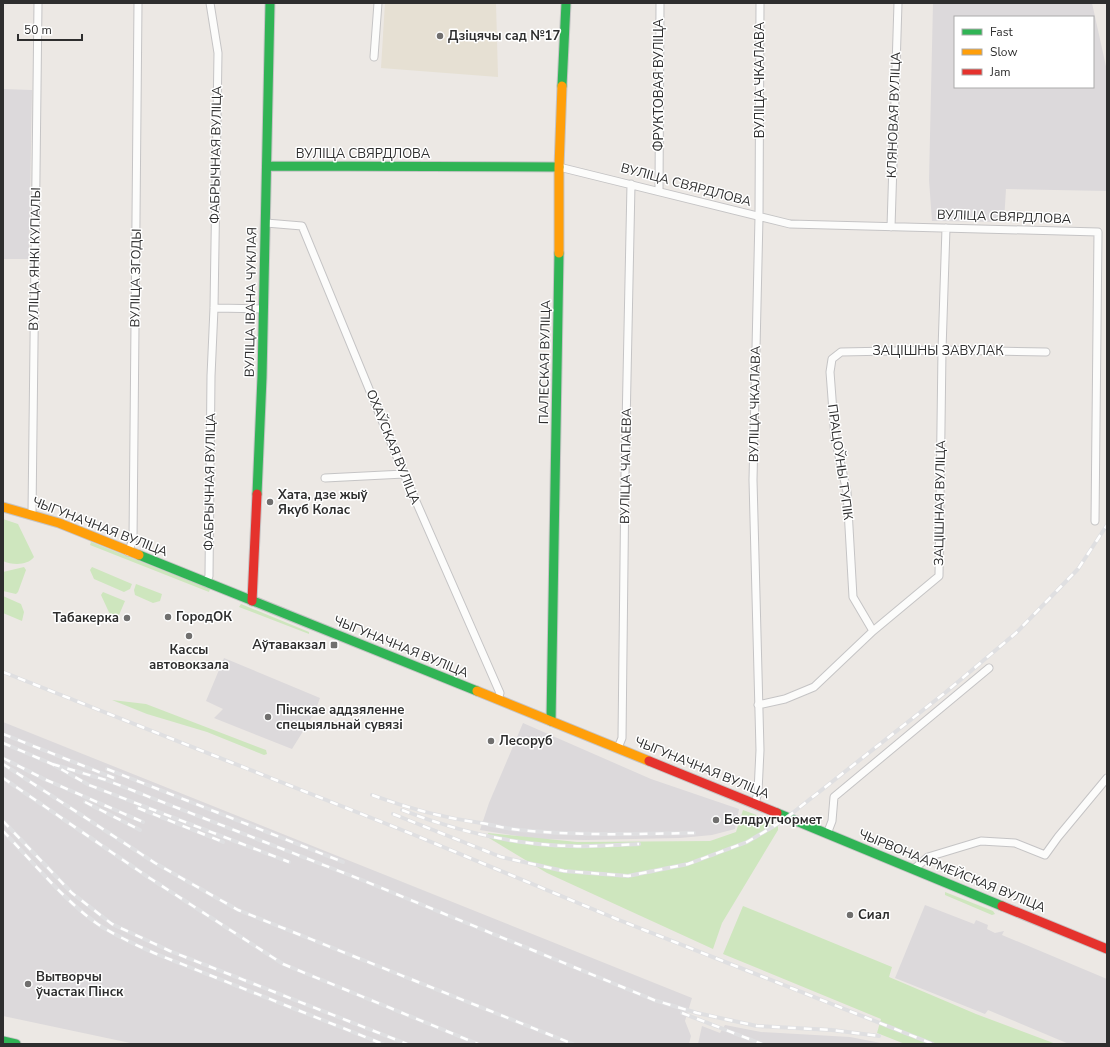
<svg xmlns="http://www.w3.org/2000/svg" width="1110" height="1047" viewBox="0 0 1110 1047" font-family="'Nunito Sans',sans-serif">
  <style>
    .industrial { fill: #dcd9db; fill-rule: evenodd }
    .education { fill: #e6e0d3 }
    .green { fill: #cee6be }
    .lines { fill: none; stroke-linecap: round; stroke-linejoin: round }
    .street-casing { stroke: #c5c4c5; stroke-width: 9 }
    .fast-casing { stroke: #c5c4c5; stroke-width: 11 }
    .slow-casing { stroke: #c5c4c5; stroke-width: 11 }
    .jam-casing { stroke: #c5c4c5; stroke-width: 11 }
    .street { stroke: #fcfcfb; stroke-width: 7 }
    .fast { stroke: #30b455; stroke-width: 9 }
    .slow { stroke: #ff9f0a; stroke-width: 9 }
    .jam { stroke: #e5322d; stroke-width: 9 }
    .rail-casing { stroke: #dfdfe1; stroke-width: 4 }
    .rail { stroke: #fff; stroke-width: 2.5; stroke-dasharray: 8; stroke-linecap: butt }
    .poi-dot { fill: #706f6e; stroke: #fff; stroke-width: 1.5 }
    .labels { text-anchor: middle; dominant-baseline: central; stroke-width: 3; stroke-linejoin: round; paint-order: stroke }
    .poi-label { font-size: 13px; font-weight: bold; fill: #2e2e2e; stroke: #fff; text-anchor: start }
    .street-label { font-size: 13px; fill: #2e2e2e; stroke: #fff }
  </style>
  <rect width="100%" height="100%" fill="#ece8e4"/>
  <path class="industrial" d="M 933,3 L 1092,3 L 1107,71 L 1107,191 L 1006,189 L 1004,222 L 932,221 L 929,180 ZM 955,17 L 1093,17 L 1093,87 L 955,87 Z
    M 3,89 L 32,90 L 29,259 L 3,259 Z
    M 224,658 L 320,698 L 315,712 L 292,749 L 214,718 L 223,709 L 206,701 Z
    M 3,722 L 692,998 L 685,1021 L 691,1036 L 689,1044 L 135,1044 L 3,1016 Z
    M 523,723 L 651,779 L 739,809 L 735,829 L 712,835 L 680,838 L 586,840 L 537,839 L 480,830 L 489,803 Z
    M 925,905 L 974,924 L 976,920 L 988,925 L 987,929 L 995,933 L 1004,931 L 1002,935 L 1107,979 L 1107,1044 L 1069,1044 L 988,1010 L 985,1014 L 895,978 Z
    M 725,1025 L 761,1032 L 850,1037 L 886,1044 L 698,1044 L 702,1026 L 720,1033 Z"/>
  <path class="education" d="M 385,3 L 496,3 L 498,77 L 381,68 Z"/>
  <path class="green" d="M 3,519 L 18,524 L 34,557 C 27,566 12,565 3,561 Z
    M 91,542 L 210,589 L 209,592 L 90,545 Z
    M 24,567 L 26,570 L 18,592 L 16,594 L 3,591 L 3,572 Z
    M 92,567 L 132,584 L 130,589 L 124,592 L 94,579 L 90,570 Z
    M 136,584 L 162,594 L 160,601 L 153,603 L 135,595 L 134,590 Z
    M 103,592 L 125,601 L 116,622 L 113,621 L 101,595 Z
    M 3,596 L 21,604 L 24,612 L 22,621 L 3,613 Z
    M 241,604 L 309,632 L 309,634 L 239,607 Z
    M 112,700 L 146,704 L 266,750 L 267,754 L 264,755 L 207,732 L 147,714 Z
    M 743,810 L 770,820 L 778,826 L 778,830 L 722,923 L 713,949 L 547,873 L 489,838 L 488,833 L 577,842 L 710,841 L 736,832 Z
    M 945,892 L 993,911 L 995,914 L 992,915 L 945,895 Z
    M 743,906 L 892,967 L 889,977 L 976,1014 L 1056,1044 L 905,1044 L 877,1033 L 881,1019 L 723,954 Z"/>
  <g class="lines">
    <defs>
      <path id="street" d="M 374,57 L 378,3
        M 559,167 L 790,224 L 1098,232 L 1095,521
        M 659,191 L 660,3
        M 266,223 L 302,226 L 404,474 L 500,693 L 498,700
        M 891,227 L 898,3
        M 214,308 L 263,309
        M 325,478 L 404,474
        M 32,514 L 38,3
        M 128,552 L 133,540 L 138,3
        M 206,583 L 209,576 L 211,376 L 214,308 L 218,53 L 210,3
        M 873,631 L 853,597 L 847,492 L 835,438 L 830,372 L 832,359 L 841,352 L 942,350 L 1046,352
        M 758,705 L 785,699 L 814,687 L 873,631 L 939,576 L 942,350 L 946,228
        M 618,748 L 622,738 L 625,475 L 631,184
        M 755,804 L 758,792 L 760,750 L 753,480 L 759,217 L 760,3
        M 827,834 L 832,821 L 834,797 L 989,668
        M 914,869 L 928,857 L 981,841 L 1015,843 L 1045,855 L 1058,837 L 1107,778"/>
      <path id="fast" d="M 562,86 L 566,3
        M 268,166 L 559,167
        M 257,494 L 262,377 L 270,3
        M 139,555 L 477,691
        M 551,721 L 559,253
        M 777,813 L 1002,906
        M 3,1041 L 16,1044"/>
      <path id="slow" d="M 559,253 L 559,167 L 562,86
        M 3,507 L 59,523 L 139,555
        M 477,691 L 649,761"/>
      <path id="jam" d="M 252,601 L 257,494
        M 649,761 L 777,813
        M 1002,906 L 1107,949"/>
    </defs>
    <use href="#street" class="street-casing"/>
    <use href="#fast" class="fast-casing"/>
    <use href="#slow" class="slow-casing"/>
    <use href="#jam" class="jam-casing"/>
    <use href="#street" class="street"/>
    <use href="#fast" class="fast"/>
    <use href="#slow" class="slow"/>
    <use href="#jam" class="jam"/>
    <defs>
      <path id="rail" d="M 3,672 L 412,834 L 619,920 L 933,1044
        M 3,734 L 114,778
        M 3,743 L 52,764 L 89,785 L 289,862
        M 3,758 L 44,779 L 143,822
        M 3,764 L 155,863 L 238,910 L 573,1044
        M 52,764 L 106,780 L 362,880 L 654,1000 L 697,1013 L 757,1026 L 832,1030 L 879,1036
        M 107,769 L 343,862
        M 3,778 L 148,877 L 283,964 L 478,1044
        M 372,795 C 407,808 444,818 481,823 C 494,825 506,829 520,830 C 577,836 636,834 694,833
        M 85,802 L 140,830
        M 138,808 L 223,842
        M 402,810 C 456,831 514,845 572,846 C 594,847 617,845 639,844
        M 393,814 L 501,857 L 564,871 L 628,876 L 688,864 L 747,842 L 781,822 L 946,692 L 1016,633 L 1078,569 L 1107,525
        M 3,821 L 72,893 L 112,924 L 170,951 L 407,1044
        M 3,831 C 32,861 68,905 102,927 C 119,937 136,945 154,953 L 383,1044
        M 682,1013 L 762,1044"/>
    </defs>
    <use href="#rail" class="rail-casing"/>
    <use href="#rail" class="rail"/>
  </g>
  <g class="poi-dot">
    <circle cx="440" cy="36" r="4"/>
    <circle cx="270" cy="502" r="4"/>
    <circle cx="168" cy="617" r="4"/>
    <circle cx="127" cy="618" r="4"/>
    <circle cx="189" cy="636" r="4"/>
    <rect x="330" y="641" width="8" height="8" rx="2"/>
    <circle cx="268" cy="717" r="4"/>
    <circle cx="491" cy="741" r="4"/>
    <circle cx="716" cy="820" r="4"/>
    <circle cx="850" cy="915" r="4"/>
    <circle cx="28" cy="984" r="4"/>
  </g>
  <g class="labels">
    <g class="poi-label">
      <text x="448" y="36">Дзіцячы сад №17</text>
      <text x="278" y="495">Хата, дзе жыў<tspan x="278" dy="15">Якуб Колас</tspan></text>
      <text x="176" y="617">ГородОК</text>
      <text x="119" y="618" text-anchor="end">Табакерка</text>
      <text x="326" y="645" text-anchor="end">Аўтавакзал</text>
      <text x="189" y="650" text-anchor="middle">Кассы<tspan x="189" dy="15">автовокзала</tspan></text>
      <text x="276" y="710">Пінскае аддзяленне<tspan x="276" dy="15">спецыяльнай сувязі</tspan></text>
      <text x="499" y="741">Лесоруб</text>
      <text x="724" y="820">Белдругчормет</text>
      <text x="858" y="915">Сиал</text>
      <text x="36" y="977">Вытворчы<tspan x="36" dy="15">ўчастак Пінск</tspan></text>
    </g>
    <g class="street-label">
      <text transform="translate(760 80) rotate(-90)">ВУЛІЦА ЧКАЛАВА</text>
      <text transform="translate(659 85) rotate(-90)">ФРУКТОВАЯ ВУЛІЦА</text>
      <text transform="translate(894 115) rotate(-88)">КЛЯНОВАЯ ВУЛІЦА</text>
      <text x="363" y="154">ВУЛІЦА СВЯРДЛОВА</text>
      <text transform="translate(216 155) rotate(-89)">ФАБРЫЧНАЯ ВУЛІЦА</text>
      <text transform="translate(686 185) rotate(15)">ВУЛІЦА СВЯРДЛОВА</text>
      <text transform="translate(1004 217) rotate(2)">ВУЛІЦА СВЯРДЛОВА</text>
      <text transform="translate(35 259) rotate(-89)">ВУЛІЦА ЯНКІ КУПАЛЫ</text>
      <text transform="translate(136 278) rotate(-89)">ВУЛІЦА ЗГОДЫ</text>
      <text transform="translate(251 302) rotate(-89)">ВУЛІЦА ІВАНА ЧУКЛАЯ</text>
      <text x="938" y="351">ЗАЦІШНЫ ЗАВУЛАК</text>
      <text transform="translate(545 362) rotate(-89)">ПАЛЕСКАЯ ВУЛІЦА</text>
      <text transform="translate(755 404) rotate(-89)">ВУЛІЦА ЧКАЛАВА</text>
      <text transform="translate(393 447) rotate(68)">ОХАЎСКАЯ ВУЛІЦА</text>
      <text transform="translate(840 462) rotate(82)">ПРАЦОЎНЫ ТУПІК</text>
      <text transform="translate(626 466) rotate(-89)">ВУЛІЦА ЧАПАЕВА</text>
      <text transform="translate(210 482) rotate(-89)">ФАБРЫЧНАЯ ВУЛІЦА</text>
      <text transform="translate(940 503) rotate(-89)">ЗАЦІШНАЯ ВУЛІЦА</text>
      <text transform="translate(100 527) rotate(21)">ЧЫГУНАЧНАЯ ВУЛІЦА</text>
      <text transform="translate(401 647) rotate(22)">ЧЫГУНАЧНАЯ ВУЛІЦА</text>
      <text transform="translate(702 768) rotate(22)">ЧЫГУНАЧНАЯ ВУЛІЦА</text>
      <text transform="translate(952 871) rotate(22)">ЧЫРВОНААРМЕЙСКАЯ ВУЛІЦА</text>
    </g>
  </g>
  <rect width="1110" height="1047" fill="none" stroke="#2e2e2e" stroke-width="8"/>
  <rect x="954" y="16" width="140" height="72" fill="#ffffff" stroke="#ababab"/>
  <rect x="962" y="29" width="20" height="6" fill="#30b455" stroke="#ababab"/>
  <text x="990" y="36" font-size="12" fill="#2e2e2e">Fast</text>
  <rect x="962" y="49" width="20" height="6" fill="#ff9f0a" stroke="#ababab"/>
  <text x="990" y="56" font-size="12" fill="#2e2e2e">Slow</text>
  <rect x="962" y="69" width="20" height="6" fill="#e5322d" stroke="#ababab"/>
  <text x="990" y="76" font-size="12" fill="#2e2e2e">Jam</text>
  <path d="M18 34v6h64v-6" fill="none" stroke="#2e2e2e" stroke-width="2"/>
  <text x="24" y="34" font-size="12" fill="#2e2e2e" stroke="#ffffff" stroke-width="3" paint-order="stroke">50 m</text>
</svg>
